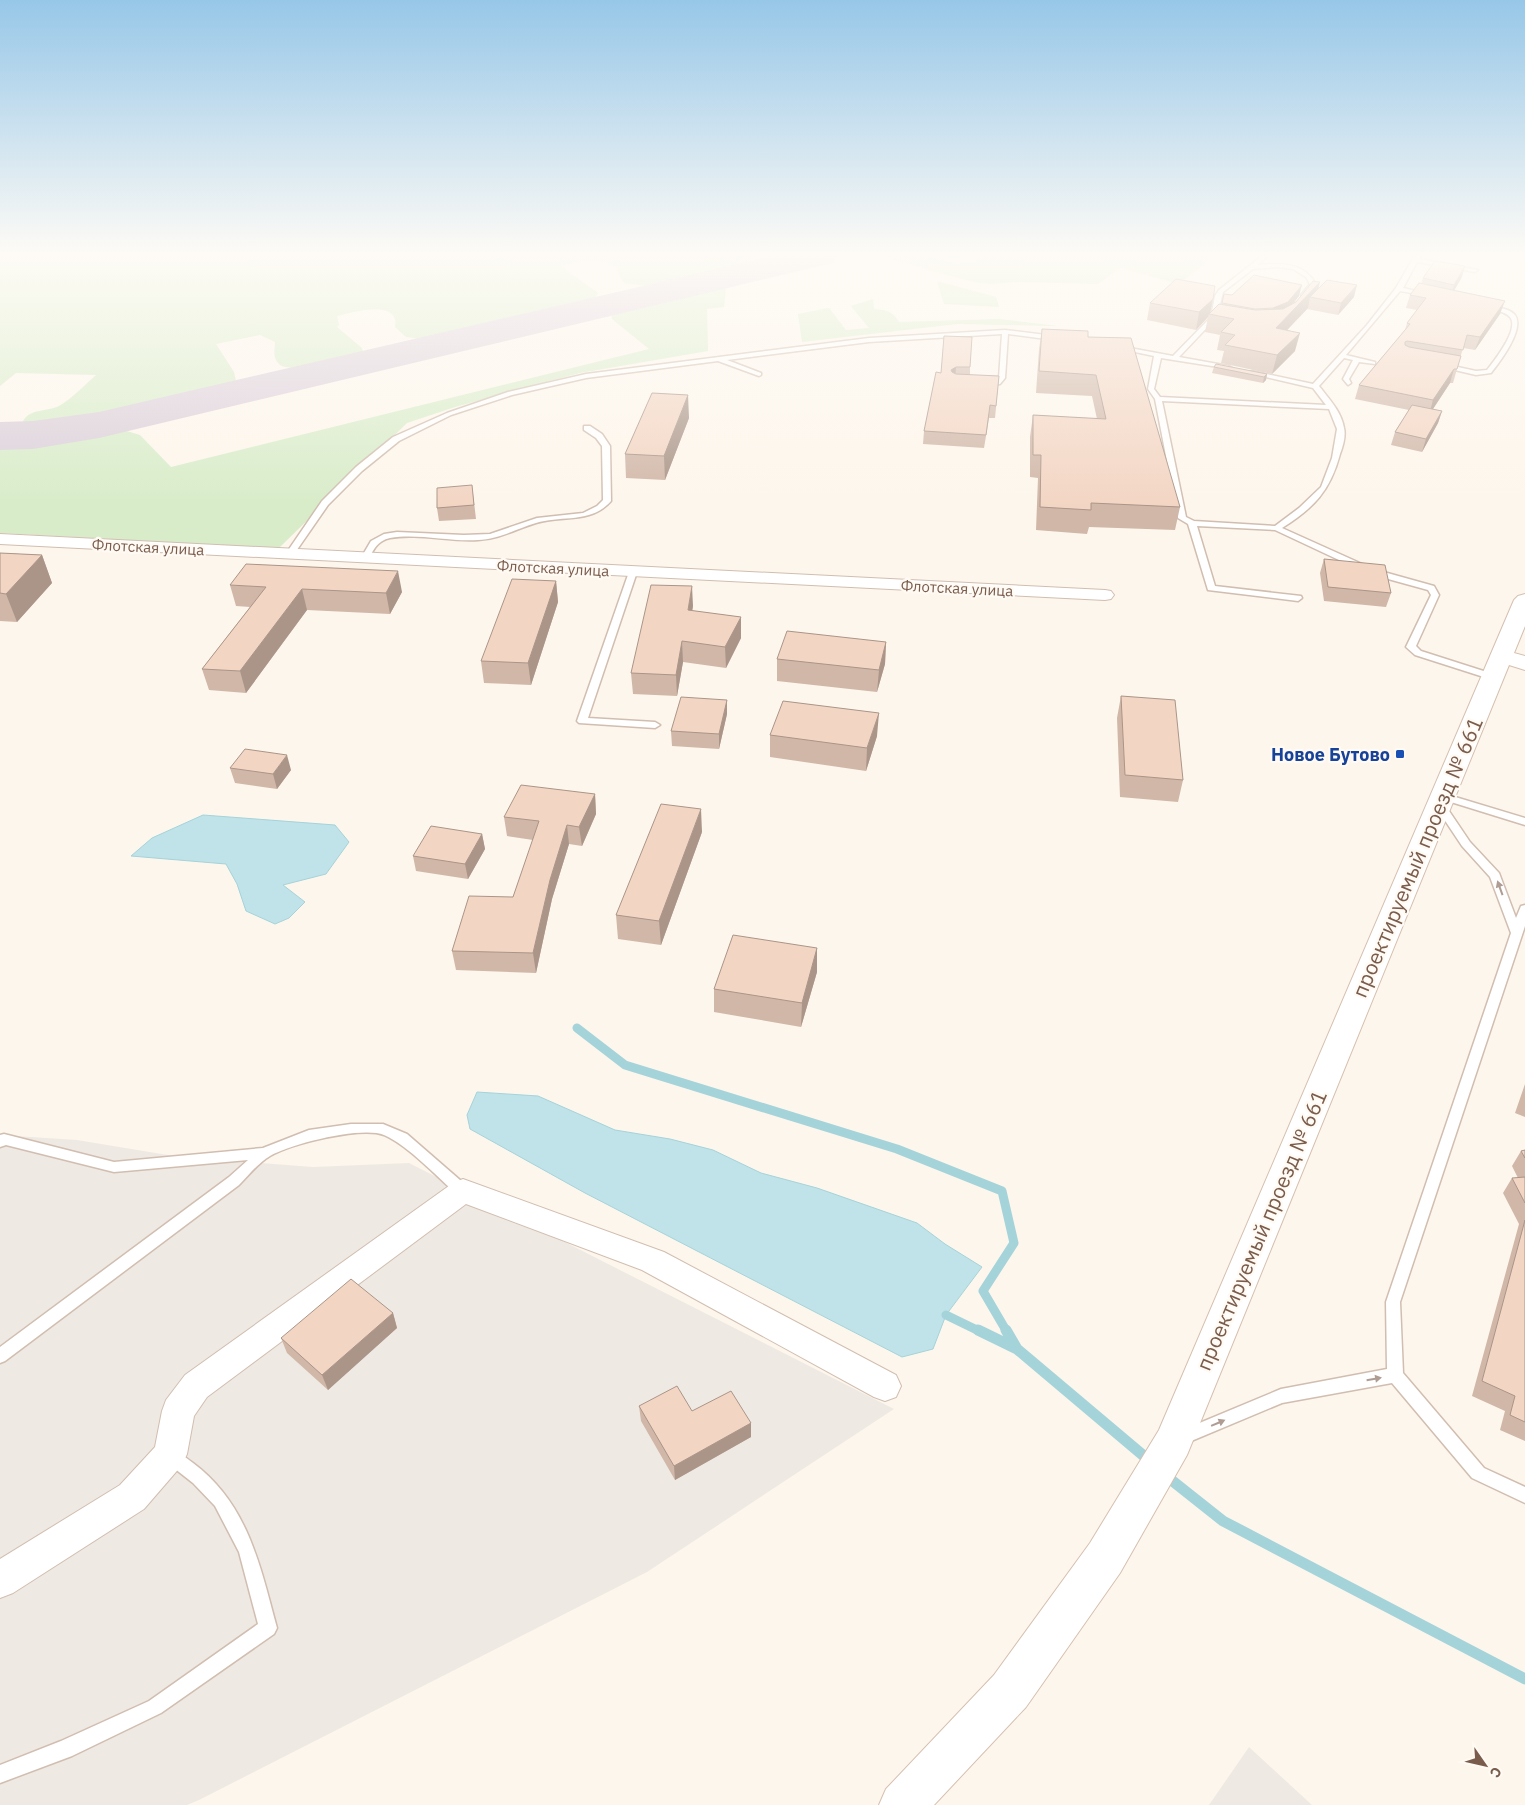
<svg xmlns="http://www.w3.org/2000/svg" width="1525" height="1805" viewBox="0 0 1525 1805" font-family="'IBM Plex Sans',sans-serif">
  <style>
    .industrial { fill: #efe9e4 }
    .green { fill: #d8ecc9 }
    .water { fill: #bfe3e8; stroke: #a5d3da }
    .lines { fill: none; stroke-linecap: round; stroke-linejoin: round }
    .stream-far1 { stroke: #a5d3da; stroke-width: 9 }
    .stream { stroke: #a5d3da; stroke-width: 11 }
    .taxiway { fill: #dbcfda; fill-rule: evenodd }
    .lane-casing { stroke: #d1beb0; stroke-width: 3 }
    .street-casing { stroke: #d1beb0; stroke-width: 2 }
    .secondary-casing { stroke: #d6c0b0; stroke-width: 2 }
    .lane { fill: #fff; fill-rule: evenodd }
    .street { fill: #fff; fill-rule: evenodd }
    .secondary { fill: #fff; fill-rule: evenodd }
    .wall { fill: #d1b7a8 }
    .shaded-wall { fill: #aa9588 }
    .building { fill: #f3d5c3; stroke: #aa9588 }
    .oneway { fill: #af9d94 }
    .transit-dot { fill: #1a4fb4; stroke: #fffaf3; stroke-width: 2 }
    .labels { text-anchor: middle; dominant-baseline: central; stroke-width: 4.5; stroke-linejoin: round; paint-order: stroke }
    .far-street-label { font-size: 15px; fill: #7a5c4d; stroke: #fffaf3 }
    .transit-label { font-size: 18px; font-weight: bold; fill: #164399; stroke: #fffaf3; text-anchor: end }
    .near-street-label { font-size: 21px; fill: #7a5c4d; stroke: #fffaf3 }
  </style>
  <rect width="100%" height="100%" fill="#fdf6ec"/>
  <path class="industrial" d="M 0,1135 L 77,1140 L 180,1157 L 313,1167 L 409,1163 L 894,1409 L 647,1572 L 199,1800 L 187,1805 L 0,1805 Z
    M 1249,1747 L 1312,1805 L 1209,1805 Z"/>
  <path class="green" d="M 0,255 L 755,255 L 760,262 L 653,287 L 624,283 L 617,272 L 617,268 C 600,255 581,262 561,266 L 598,293 L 594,301 L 428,340 L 406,337 L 395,327 C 395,325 396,322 395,319 C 389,301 350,313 337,316 L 339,325 L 337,327 L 362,348 L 364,355 C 348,359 291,375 279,364 C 272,357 275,350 275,342 L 260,335 L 216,344 L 234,372 L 236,381 L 231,386 C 200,393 168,401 137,408 C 100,417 64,426 26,424 L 23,421 C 31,408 47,412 59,406 C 70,400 86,384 96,375 L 16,373 L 0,386 Z
    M 878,255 L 932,255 L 955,264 L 984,257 L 980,255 L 1215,255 L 1179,284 L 1120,268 L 1098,284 L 1018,282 L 990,284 L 974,282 L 939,273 Z
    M 937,281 L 996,297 L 999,307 L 944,304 Z
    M 717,284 L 726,286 L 724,307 L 707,309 L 708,351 L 580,373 L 455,407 L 407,423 L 279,548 L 0,533 L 0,442 L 48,439 L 120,429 L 140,435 L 171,467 L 649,349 L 612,319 L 611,313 L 617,308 Z
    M 873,299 L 874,309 C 887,310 892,311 899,322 L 999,319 L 1058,326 L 957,324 L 802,342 L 798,314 L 829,308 L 846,330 L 869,328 L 851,306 Z"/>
  <path class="water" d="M 203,815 L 335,825 L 349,842 L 326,874 L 283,885 L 305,902 L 289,918 L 275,924 L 246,911 L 237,884 L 226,864 L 131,856 L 152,838 Z
    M 477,1092 L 538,1096 L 615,1130 L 670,1139 L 713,1150 L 761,1173 L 817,1188 L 917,1223 L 945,1244 L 982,1267 L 946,1315 L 933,1349 L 902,1357 L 585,1193 L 470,1129 L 467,1115 Z"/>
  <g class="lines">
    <path class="stream-far1" d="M 577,1028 L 625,1065 L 897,1149 L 1002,1191 L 1014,1243 L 983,1291 L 1007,1332
      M 946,1315 L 981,1332"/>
    <path class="stream" d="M 978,1330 L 1017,1349 L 1151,1462
      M 1006,1330 L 1017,1349
      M 1165,1475 L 1223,1521 L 1525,1679"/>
    <path class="taxiway" d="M 776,255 L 838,255 L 833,263 L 820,266 L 99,438 L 33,449 L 0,450 L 0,422 L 33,421 L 99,412 Z"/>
    <defs>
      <path id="lane" d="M 1263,255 L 1269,255 L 1257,265 C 1281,263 1303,262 1316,284 L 1304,297 L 1301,295 L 1310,284 L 1306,277 L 1293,269 L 1277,267 L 1253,269 L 1223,292 L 1217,317 L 1179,357 L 1229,366 L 1232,368 L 1231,369 L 1161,358 L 1154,389 L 1160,397 L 1326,405 L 1313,388 L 1249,373 L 1252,371 L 1313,384 L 1367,325 L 1396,288 L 1415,255 L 1421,255 L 1419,259 L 1478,270 L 1475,272 L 1417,262 L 1403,288 L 1429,294 L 1429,296 L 1400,291 L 1346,355 L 1375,362 L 1375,364 L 1359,362 L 1349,379 L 1351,383 L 1348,385 L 1343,379 L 1353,360 L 1344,358 L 1319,386 C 1329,399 1341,411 1344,428 C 1346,436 1343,446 1340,454 C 1330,491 1314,508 1282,528 L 1362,564 L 1362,568 L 1356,568 L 1275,530 L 1197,526 L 1215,586 L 1301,596 L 1302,598 L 1298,601 L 1208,590 L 1188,524 L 1178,518 L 1155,399 L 1148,389 L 1154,356 L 1116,348 L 1119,346 L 1173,356 L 1211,317 L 1215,296 L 1219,290 ZM 1162,401 L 1329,409 L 1337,429 L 1332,458 L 1321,487 L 1299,508 L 1275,526 L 1194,521 L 1186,517 Z
        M 1486,305 C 1495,307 1509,308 1515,315 C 1525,329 1500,362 1491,373 L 1476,375 L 1442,367 L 1442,365 L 1444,364 L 1476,371 L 1487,370 C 1494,361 1520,329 1510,317 C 1505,311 1492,310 1484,308 L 1483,307 Z
        M 1005,330 L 1054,336 L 1057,338 L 1054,340 L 1008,334 L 1005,378 L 1000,384 L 984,386 L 981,384 L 997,380 L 999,378 L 1002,334 L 869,342 L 727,360 L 761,373 L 761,375 L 759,376 L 718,361 L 586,378 L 512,395 L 451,415 L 399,441 L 362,471 L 328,505 L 292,557 L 286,557 L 285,555 L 322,501 L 356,467 L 393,437 L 447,413 L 508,392 L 586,374 L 869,338 Z
        M 584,426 L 590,426 L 602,434 L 610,446 L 611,501 C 591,524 562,515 536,523 C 516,529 499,539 478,540 C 449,542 418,533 390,538 C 377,541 374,549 368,560 L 365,560 L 361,558 L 371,541 L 384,534 L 397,532 L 464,535 L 490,534 L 537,518 L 583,513 L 597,506 L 603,500 L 602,446 L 596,438 L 584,430 Z
        M 633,569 L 637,572 L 588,718 L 655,722 L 660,725 L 655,728 L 579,723 L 577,721 L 629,572 Z
        M 1373,569 L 1434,586 L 1439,595 L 1416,646 L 1421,651 L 1496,675 L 1496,679 L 1490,679 L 1415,655 L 1406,647 L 1431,595 L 1428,590 L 1370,574 L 1370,570 Z
        M 1442,793 L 1525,818 L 1525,825 L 1438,798 L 1437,796 L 1438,794 Z
        M 1439,801 L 1443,802 L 1470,842 L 1499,873 L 1516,918 L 1521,906 L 1525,905 L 1525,926 L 1400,1302 L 1403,1373 L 1484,1468 L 1525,1487 L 1525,1503 L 1472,1478 L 1392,1383 L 1282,1403 L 1184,1444 L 1178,1442 L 1176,1437 L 1178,1432 L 1281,1389 L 1387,1369 L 1386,1302 L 1511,933 L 1490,877 L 1462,846 L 1434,804 Z
        M 351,1124 L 383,1124 L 407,1134 L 468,1187 L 470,1191 L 468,1195 L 463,1197 L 458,1195 C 437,1177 409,1146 384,1135 C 361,1126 291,1144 270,1156 C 258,1163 248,1176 239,1185 L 5,1361 L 0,1363 L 0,1347 L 229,1177 L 248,1160 L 114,1172 L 6,1145 L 0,1147 L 0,1135 L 4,1134 L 114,1162 L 263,1148 L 309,1130 Z
        M 171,1448 C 179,1452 186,1458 193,1463 C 248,1504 260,1566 277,1628 L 274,1634 L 161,1713 L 72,1756 L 0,1783 L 0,1765 L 61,1741 L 149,1701 L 258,1624 L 239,1552 L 215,1506 L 193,1483 L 165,1461 L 163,1456 L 165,1451 Z"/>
      <path id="street" d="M 0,534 L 1105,590 L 1111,591 L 1114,595 L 1111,599 L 1105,600 L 0,544 Z
        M 463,1179 L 664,1252 L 896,1375 L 901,1386 L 896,1397 L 885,1401 L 874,1397 L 642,1270 L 466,1204 L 207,1397 L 194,1416 L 187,1454 L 182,1465 L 144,1509 L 13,1593 L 0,1598 L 0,1559 L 120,1485 L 155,1447 L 162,1411 L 166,1400 L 185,1375 L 453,1183 Z"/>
      <path id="secondary" d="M 1525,594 L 1525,626 L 1514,653 L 1525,656 L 1525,670 L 1509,665 L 1187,1455 L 1120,1573 L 1026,1707 L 934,1805 L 879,1805 L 886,1789 L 994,1675 L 1090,1543 L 1159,1430 L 1490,656 L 1514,600 L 1518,596 Z"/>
    </defs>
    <use href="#lane" class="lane-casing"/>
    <use href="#street" class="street-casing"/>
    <use href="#secondary" class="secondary-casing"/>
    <use href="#lane" class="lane"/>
    <use href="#street" class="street"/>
    <use href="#secondary" class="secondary"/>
  </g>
  <path class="wall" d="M 1462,277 L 1454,290 L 1500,314 L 1475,350 L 1463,348 L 1453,383 L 1450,383 L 1433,409 L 1442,411 L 1438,423 L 1422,452 L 1391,445 L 1395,432 L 1409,410 L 1355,399 L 1359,385 L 1405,330 L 1407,323 L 1417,310 L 1406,308 L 1410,295 L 1421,284 L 1423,278 Z
    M 1215,286 L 1210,313 L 1221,304 L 1224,294 L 1232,295 L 1299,296 L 1293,303 L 1318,289 L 1354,297 L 1338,315 L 1307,309 L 1308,308 L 1287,330 L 1295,351 L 1272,374 L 1221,363 L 1224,351 L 1217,350 L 1220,335 L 1205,332 L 1208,317 L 1196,330 L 1147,320 L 1150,303 Z
    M 1042,329 L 1088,337 L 1180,507 L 1175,530 L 1089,527 L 1087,534 L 1036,530 L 1038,478 L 1030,477 L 1030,437 L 1033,415 L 1097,419 L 1092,396 L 1036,393 L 1039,349 Z
    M 944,336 L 970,367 L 970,375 L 999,376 L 995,418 L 989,418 L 984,448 L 923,444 L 924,431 L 941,373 Z
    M 1214,367 L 1267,374 L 1266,380 L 1263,383 L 1212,373 Z
    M 689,418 L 665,480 L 626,478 L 625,454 Z
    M 472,485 L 476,519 L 439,521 L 437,508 Z
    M 0,553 L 42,555 L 52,583 L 17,622 L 0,621 Z
    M 1324,559 L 1391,593 L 1386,607 L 1324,601 L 1320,573 Z
    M 556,581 L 558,602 L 531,685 L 484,683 L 481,661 Z
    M 230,585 L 402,592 L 390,614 L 307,610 L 246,693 L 209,690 L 202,669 L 250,607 L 236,606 Z
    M 693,606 L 692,611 L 741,617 L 741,638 L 726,668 L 683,662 L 677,696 L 633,694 L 631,673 Z
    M 886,642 L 885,664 L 877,692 L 777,681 L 777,659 Z
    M 1121,696 L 1183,780 L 1178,802 L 1120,797 L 1117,718 Z
    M 727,700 L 727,714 L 719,749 L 672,746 L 671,731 Z
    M 770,735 L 877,736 L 866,771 L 770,757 Z
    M 230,768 L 291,770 L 277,789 L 235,783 Z
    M 595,794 L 596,814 L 582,846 L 569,844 L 552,899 L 536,973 L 456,970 L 452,951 L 513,897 L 533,840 L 507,836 L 504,817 Z
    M 702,832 L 661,945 L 618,939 L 616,915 Z
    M 482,834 L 485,849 L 468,879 L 416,871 L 413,856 Z
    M 817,948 L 817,972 L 801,1027 L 714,1012 L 714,989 Z
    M 1525,1084 L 1525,1117 L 1515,1113 Z
    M 1525,1150 L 1525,1441 L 1500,1430 L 1505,1411 L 1472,1396 L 1519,1224 L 1503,1193 L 1512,1178 L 1518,1178 L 1512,1166 L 1521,1151 Z
    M 393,1313 L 397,1328 L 328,1390 L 287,1353 L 281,1338 Z
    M 639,1406 L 692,1411 L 751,1423 L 751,1437 L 675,1480 L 641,1421 Z"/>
  <path class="shaded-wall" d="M 1465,266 L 1462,277 L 1451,296 L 1454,285 Z
    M 1320,282 L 1316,298 L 1310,297 L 1308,308 L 1272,346 L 1276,328 Z
    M 1302,285 L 1299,296 L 1285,314 L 1270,320 L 1273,308 Z
    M 1357,285 L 1354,297 L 1338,315 L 1341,303 Z
    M 1213,299 L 1210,314 L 1209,314 L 1208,317 L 1196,330 L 1199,312 Z
    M 1505,301 L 1500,314 L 1475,350 L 1480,337 Z
    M 1300,333 L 1295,351 L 1272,374 L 1277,355 Z
    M 956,367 L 955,379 L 951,370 Z
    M 1454,369 L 1450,383 L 1429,415 L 1433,400 Z
    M 1267,374 L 1266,380 L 1263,383 L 1264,377 Z
    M 688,395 L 689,418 L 665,480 L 664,456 Z
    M 1442,411 L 1438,423 L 1422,452 L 1426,439 Z
    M 42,555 L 52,583 L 17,622 L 6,594 Z
    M 398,571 L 402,592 L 390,614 L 386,593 Z
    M 556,581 L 558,602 L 531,685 L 528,663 Z
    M 692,586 L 693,606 L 689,630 L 688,610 Z
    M 302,589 L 307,610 L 246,693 L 240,671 Z
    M 741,617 L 741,638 L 726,668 L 725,647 Z
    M 682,641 L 683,662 L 677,696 L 676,675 Z
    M 886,642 L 885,664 L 877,692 L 879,670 Z
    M 727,700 L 727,714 L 719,749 L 719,734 Z
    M 879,713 L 877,736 L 866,771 L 867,748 Z
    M 287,755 L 291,770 L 277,789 L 273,774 Z
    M 595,794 L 596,814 L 582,846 L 579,827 Z
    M 701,809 L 702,832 L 661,945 L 659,921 Z
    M 567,825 L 569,844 L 552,899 L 536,973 L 533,953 L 550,880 Z
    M 482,834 L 485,849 L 468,879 L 465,864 Z
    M 817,948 L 817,972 L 801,1027 L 802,1003 Z
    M 393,1313 L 397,1328 L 328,1390 L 322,1375 Z
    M 751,1423 L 751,1437 L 675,1480 L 674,1466 Z"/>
  <path class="building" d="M 1435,261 L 1465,266 L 1454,285 L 1423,278 Z
    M 1254,275 L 1302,285 L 1288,302 L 1273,308 L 1255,309 L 1222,303 L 1224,294 L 1232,295 Z
    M 1176,279 L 1215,286 L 1213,299 L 1199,312 L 1150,303 Z
    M 1327,280 L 1357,285 L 1341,303 L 1310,297 Z
    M 1313,281 L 1320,282 L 1276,328 L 1300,333 L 1277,355 L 1225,345 L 1235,335 L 1221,332 L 1234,319 L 1209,314 L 1219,304 L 1255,310 L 1283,309 L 1296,302 Z
    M 1419,283 L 1505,301 L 1480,337 L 1467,335 L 1463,350 L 1407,341 L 1405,342 L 1405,345 L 1409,347 L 1461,356 L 1457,369 L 1454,369 L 1433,400 L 1359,385 L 1410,324 L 1407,323 L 1426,298 L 1410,295 Z
    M 1042,329 L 1088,331 L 1088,337 L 1131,338 L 1180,507 L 1091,503 L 1091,510 L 1040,507 L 1041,455 L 1033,455 L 1033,415 L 1106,419 L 1096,375 L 1039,371 Z
    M 944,336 L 972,337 L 970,367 L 956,367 L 951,370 L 952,372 L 956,374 L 999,376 L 996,406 L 990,405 L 986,435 L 924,431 L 936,372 L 941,373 Z
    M 1216,364 L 1267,374 L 1264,377 L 1214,367 Z
    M 652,393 L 688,395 L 664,456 L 625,454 Z
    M 1412,405 L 1442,411 L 1426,439 L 1395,432 Z
    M 472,485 L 474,505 L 437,508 L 437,488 Z
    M 0,553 L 42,555 L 6,594 L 0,593 Z
    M 1324,559 L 1385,565 L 1391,593 L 1328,587 Z
    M 246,564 L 398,571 L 386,593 L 302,589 L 240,671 L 202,669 L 266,587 L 230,585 Z
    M 512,579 L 556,581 L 528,663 L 481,661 Z
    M 651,585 L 692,586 L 688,610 L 741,617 L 725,647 L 682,641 L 676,675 L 631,673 Z
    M 787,631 L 886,642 L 879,670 L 777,659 Z
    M 1121,696 L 1175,700 L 1183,780 L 1125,775 Z
    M 681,697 L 727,700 L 719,734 L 671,731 Z
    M 783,701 L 879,713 L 867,748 L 770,735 Z
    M 245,749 L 287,755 L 273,774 L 230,768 Z
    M 521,785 L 595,794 L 579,827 L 567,825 L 550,880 L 533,953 L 452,951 L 469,896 L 513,897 L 539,821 L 504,817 Z
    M 661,804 L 701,809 L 659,921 L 616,915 Z
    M 431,826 L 482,834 L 465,864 L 413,856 Z
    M 733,935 L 817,948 L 802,1003 L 714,989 Z
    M 1525,1150 L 1525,1158 L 1521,1151 Z
    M 1525,1177 L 1525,1203 L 1512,1178 Z
    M 1525,1220 L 1525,1422 L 1510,1415 L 1515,1396 L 1482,1381 Z
    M 351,1279 L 393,1313 L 322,1375 L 281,1338 Z
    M 677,1386 L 692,1411 L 731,1391 L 751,1423 L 674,1466 L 639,1406 Z"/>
  <defs><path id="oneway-solid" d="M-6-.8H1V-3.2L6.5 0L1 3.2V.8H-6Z" transform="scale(1.25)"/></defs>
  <g class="oneway">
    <use href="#oneway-solid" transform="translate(1500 888) rotate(-110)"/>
    <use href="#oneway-solid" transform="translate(1374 1379) rotate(-10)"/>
    <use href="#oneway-solid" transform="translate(1218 1423) rotate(-23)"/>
  </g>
  <linearGradient id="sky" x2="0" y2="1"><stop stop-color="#97c7e8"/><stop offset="0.5" stop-color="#fefbf6"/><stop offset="1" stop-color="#fefbf6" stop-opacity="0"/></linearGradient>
  <rect width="1525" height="507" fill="url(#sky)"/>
  <rect class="transit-dot" x="1395" y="749" width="10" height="10" rx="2.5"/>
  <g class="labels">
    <g class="far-street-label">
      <text transform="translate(148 547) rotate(3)">Флотская улица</text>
      <text transform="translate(553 568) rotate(3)">Флотская улица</text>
      <text transform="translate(957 588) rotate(3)">Флотская улица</text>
    </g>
    <g class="transit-label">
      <text x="1390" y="754">Новое Бутово</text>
    </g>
    <g class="near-street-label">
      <text transform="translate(1417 857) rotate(-67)">проектируемый проезд № 661</text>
      <text transform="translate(1261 1230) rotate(-67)">проектируемый проезд № 661</text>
    </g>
  </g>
  <g transform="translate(1485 1765) rotate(124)" stroke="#fffaf3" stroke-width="4" paint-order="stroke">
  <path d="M0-4L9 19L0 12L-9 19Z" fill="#7a5c4d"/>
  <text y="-8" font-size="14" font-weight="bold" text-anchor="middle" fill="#7a5c4d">С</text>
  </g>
</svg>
